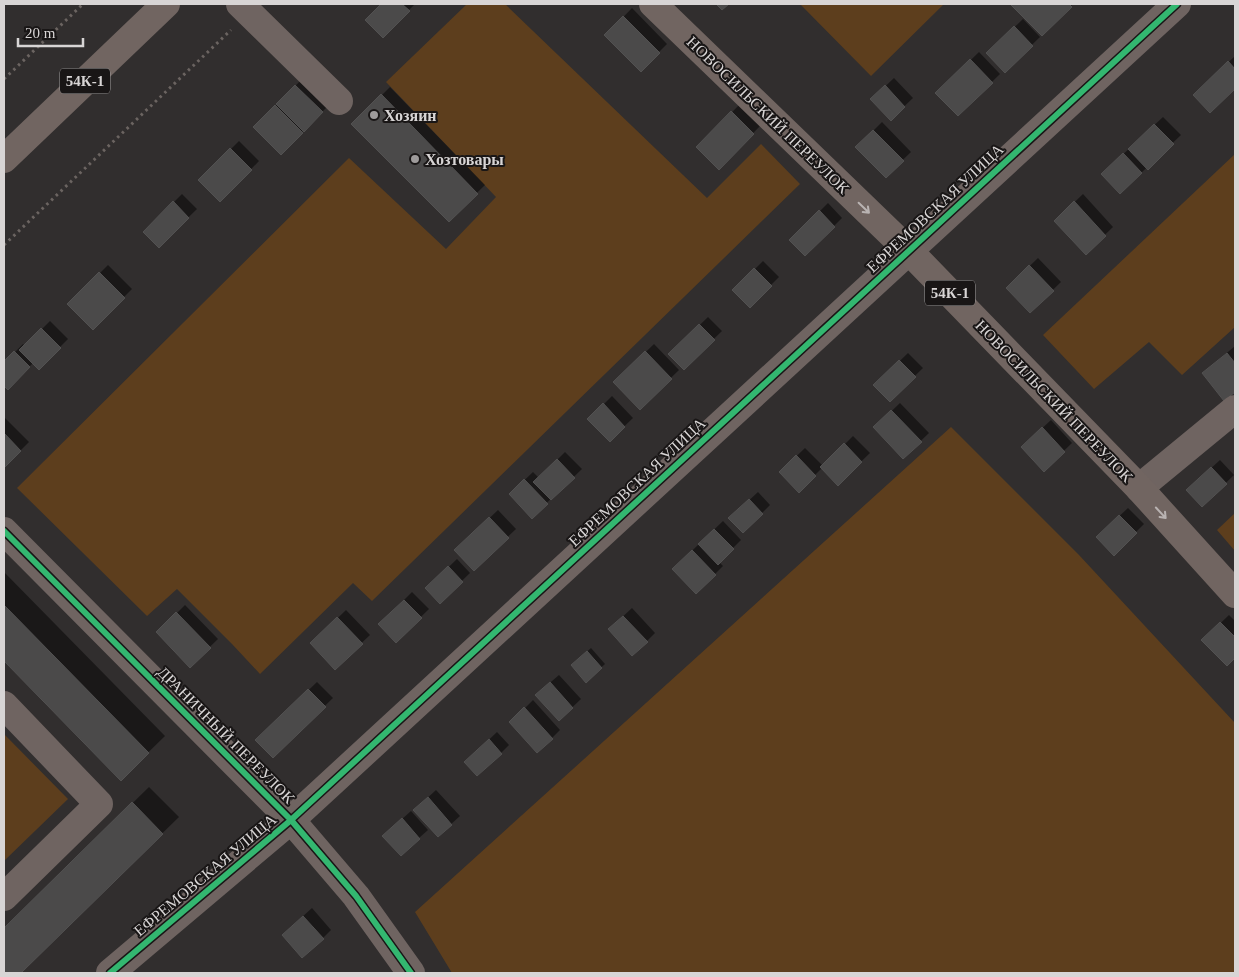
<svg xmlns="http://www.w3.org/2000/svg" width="1239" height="977" viewBox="0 0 1239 977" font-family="'Times New Roman',serif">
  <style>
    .green { fill: #5d3e1d }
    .shadow { fill: #0007 }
    .building { fill: #4b4a4a; stroke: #525151 }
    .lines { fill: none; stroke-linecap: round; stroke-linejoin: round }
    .path { stroke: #6b6461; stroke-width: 3; stroke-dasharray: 2.5 4; stroke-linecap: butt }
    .minor { stroke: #6f6461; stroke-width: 28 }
    .major { stroke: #716561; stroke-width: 28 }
    .cycleway-casing { stroke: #191616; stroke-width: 9 }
    .cycleway { stroke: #33b770; stroke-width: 6 }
    .oneway { stroke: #b9b3b2 }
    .poi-dot { fill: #9e9b9b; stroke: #191616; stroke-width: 2 }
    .labels { text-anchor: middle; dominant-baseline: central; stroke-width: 4; stroke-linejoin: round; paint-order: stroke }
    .shield { fill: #191616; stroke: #9f9c9c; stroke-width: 1 }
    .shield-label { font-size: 15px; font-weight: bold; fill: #d8d5d5 }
    .poi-label { font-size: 16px; font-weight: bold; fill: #d8d5d5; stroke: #191616; text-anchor: start }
    .street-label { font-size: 16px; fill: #d8d5d5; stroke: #191616 }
  </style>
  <rect width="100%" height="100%" fill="#312e2e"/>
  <path class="green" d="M 467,4 L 505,4 L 707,198 L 761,144 L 800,184 L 372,601 L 353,583 L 260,674 L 232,644 L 177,589 L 147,616 L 17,488 L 349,158 L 446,249 L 496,197 L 386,82 Z
    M 800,4 L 944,4 L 871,76 Z
    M 1235,154 L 1235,327 L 1182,375 L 1149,342 L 1094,389 L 1043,335 Z
    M 951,427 L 1079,555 L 1235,723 L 1235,973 L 452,973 L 415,912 Z
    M 1235,513 L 1235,551 L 1217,530 Z
    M 4,734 L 68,799 L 4,861 Z"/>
  <path class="shadow" d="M 383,4 L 415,4 L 391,28 L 367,20 Z
    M 1011,4 L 1073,4 L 1042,35 Z
    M 632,8 L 667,44 L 641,70 L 606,35 Z
    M 1023,19 L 1040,37 L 1005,71 L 988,53 Z
    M 979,52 L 1000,74 L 958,115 L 937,93 Z
    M 1235,56 L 1235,88 L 1211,111 L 1194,95 Z
    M 304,77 L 331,103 L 281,153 L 255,127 Z
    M 894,78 L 913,98 L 891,119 L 872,99 Z
    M 390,87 L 485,185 L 449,220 L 353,124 Z
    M 740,104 L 761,125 L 719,168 L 698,147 Z
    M 1163,117 L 1181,135 L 1121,192 L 1102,174 Z
    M 882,122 L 911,152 L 886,176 L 857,147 Z
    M 239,141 L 259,161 L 220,201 L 200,180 Z
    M 182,194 L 197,209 L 159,246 L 144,232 Z
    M 1083,194 L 1113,227 L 1086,253 L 1055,221 Z
    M 828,203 L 842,218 L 805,255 L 791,240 Z
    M 1038,258 L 1061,282 L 1030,312 L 1007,288 Z
    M 763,261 L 779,277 L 750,306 L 734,290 Z
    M 108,265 L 132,289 L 93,328 L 69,304 Z
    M 708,317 L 722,331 L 684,368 L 670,354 Z
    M 50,321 L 68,339 L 39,368 L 33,363 L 8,388 L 4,384 L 4,363 L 23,344 L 25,346 Z
    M 654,344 L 679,370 L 640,408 L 615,382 Z
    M 1235,346 L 1235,390 L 1224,399 L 1203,373 Z
    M 908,353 L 923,368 L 890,400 L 875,385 Z
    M 612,396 L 633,418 L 610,440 L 589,419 Z
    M 900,403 L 929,433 L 904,457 L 875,427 Z
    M 4,417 L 29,442 L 4,467 Z
    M 1051,420 L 1072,443 L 1044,470 L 1022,447 Z
    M 853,436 L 870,453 L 838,484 L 822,468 L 799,491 L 780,472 L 805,448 L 823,466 Z
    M 565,452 L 582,469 L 532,517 L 510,494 L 533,472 L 539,478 Z
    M 1220,460 L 1234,475 L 1202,506 L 1196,482 Z
    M 758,492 L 770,505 L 743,532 L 730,518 Z
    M 1128,508 L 1144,524 L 1114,554 L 1097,537 Z
    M 498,510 L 516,529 L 474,569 L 456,550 Z
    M 723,521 L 741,540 L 719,562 L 723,566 L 696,593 L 673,569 Z
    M 457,559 L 470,573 L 440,602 L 427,588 Z
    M 4,572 L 165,736 L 121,779 L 4,659 Z
    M 412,592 L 429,609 L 396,641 L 380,624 Z
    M 185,605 L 218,639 L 190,666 L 158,632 Z
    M 632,608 L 655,633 L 647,641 L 618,621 Z
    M 346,610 L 370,635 L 335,668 L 312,643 Z
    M 1229,615 L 1235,621 L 1235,656 L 1227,664 L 1203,640 Z
    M 591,648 L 605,664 L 586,681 L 576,662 Z
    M 559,675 L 581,699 L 559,720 L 545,687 Z
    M 317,682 L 333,698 L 273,756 L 257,740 Z
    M 533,700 L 560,730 L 552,738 L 519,714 Z
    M 497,732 L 509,745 L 501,753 L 474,754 Z
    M 149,787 L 179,817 L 19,973 L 7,973 L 4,970 L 4,929 Z
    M 436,790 L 460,816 L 438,836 L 423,802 Z
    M 411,811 L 428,830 L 401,854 L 392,828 Z
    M 312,908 L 331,930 L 323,938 L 291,927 Z"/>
  <path class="building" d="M 381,4 L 402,4 L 410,11 L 383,38 L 365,20 Z
    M 716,4 L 729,4 L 722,10 Z
    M 1010,4 L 1069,4 L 1072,7 L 1042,36 Z
    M 623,16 L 660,53 L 641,72 L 604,35 Z
    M 1014,26 L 1033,46 L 1005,73 L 986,53 Z
    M 970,59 L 993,83 L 958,116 L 935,93 Z
    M 1228,61 L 1235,69 L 1235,89 L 1210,113 L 1193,95 Z
    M 295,85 L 323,112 L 304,132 L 276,104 Z
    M 885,85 L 905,107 L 891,121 L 870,99 Z
    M 381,94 L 478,194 L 449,222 L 351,124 Z
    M 275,105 L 303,133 L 281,155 L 253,127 Z
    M 731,111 L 754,134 L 719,170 L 696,147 Z
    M 1154,124 L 1174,144 L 1148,170 L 1128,149 Z
    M 873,130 L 904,161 L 886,178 L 855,147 Z
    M 230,148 L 252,170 L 220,202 L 198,180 Z
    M 1123,153 L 1142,173 L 1120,194 L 1101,174 Z
    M 173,201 L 189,218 L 159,248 L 143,232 Z
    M 1074,201 L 1106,236 L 1086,255 L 1054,221 Z
    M 819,210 L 835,227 L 805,256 L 789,240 Z
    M 1029,265 L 1054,291 L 1030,313 L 1006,288 Z
    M 754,268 L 772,286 L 750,308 L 732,290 Z
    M 99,272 L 125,298 L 93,330 L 67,304 Z
    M 699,324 L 715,340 L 684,370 L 668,354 Z
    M 41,328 L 61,348 L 39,370 L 19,350 Z
    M 14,351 L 30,367 L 8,390 L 4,386 L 4,361 Z
    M 645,351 L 672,379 L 640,410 L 613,382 Z
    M 1227,353 L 1235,363 L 1235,392 L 1224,401 L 1202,373 Z
    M 899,360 L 916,377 L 890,402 L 873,385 Z
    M 603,403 L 625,427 L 610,442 L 587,419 Z
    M 891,410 L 922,442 L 903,459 L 873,427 Z
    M 1042,427 L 1065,452 L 1044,472 L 1021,447 Z
    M 4,433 L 21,451 L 4,468 Z
    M 844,443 L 862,462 L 838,486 L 820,467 Z
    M 796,455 L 816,476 L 799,493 L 779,472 Z
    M 557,459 L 575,478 L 551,500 L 533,482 Z
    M 1211,467 L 1227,484 L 1202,507 L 1186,490 Z
    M 524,479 L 548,504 L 532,519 L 509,494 Z
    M 749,499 L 763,514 L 743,533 L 728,518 Z
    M 1119,515 L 1137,533 L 1114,556 L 1096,537 Z
    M 489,517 L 509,538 L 474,571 L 454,550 Z
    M 714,529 L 734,549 L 718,565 L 698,544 Z
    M 692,550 L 716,575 L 696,594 L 672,569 Z
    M 448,566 L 463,582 L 440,604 L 425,588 Z
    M 404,600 L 422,618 L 396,643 L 378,624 Z
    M 4,605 L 149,753 L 121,781 L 4,661 Z
    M 176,612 L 211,648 L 190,668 L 156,632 Z
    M 623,616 L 648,642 L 632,656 L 608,629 Z
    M 337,617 L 363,644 L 335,670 L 310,643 Z
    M 1220,622 L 1235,637 L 1235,658 L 1227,666 L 1201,640 Z
    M 587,651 L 602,668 L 586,683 L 571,665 Z
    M 550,682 L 573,708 L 559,721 L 535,695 Z
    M 308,689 L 326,707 L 273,758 L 255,740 Z
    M 524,707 L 553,739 L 537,753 L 509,722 Z
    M 489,739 L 502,754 L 477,776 L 464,762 Z
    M 428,797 L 452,825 L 438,837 L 413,810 Z
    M 132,802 L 163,834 L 21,973 L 5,973 L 4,972 L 4,928 Z
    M 402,818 L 420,839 L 401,856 L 382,836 Z
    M 303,916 L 324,939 L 302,958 L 282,935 Z"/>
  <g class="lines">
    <path class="path" d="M 4,79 L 83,4
      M 4,245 L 231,30"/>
    <path class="minor" d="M 240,4 L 339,101
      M 1139,488 L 1235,409
      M 4,531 L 291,820 L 356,896 L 411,973
      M 4,705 L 99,804 L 4,897
      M 110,973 L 291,820 L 1177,4"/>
    <path class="major" d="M 653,4 L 909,251 L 1139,488 L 1235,594
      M 4,159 L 166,4"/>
    <defs>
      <path id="cycleway" d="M 4,531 L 291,820 L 356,896 L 411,973
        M 110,973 L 291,820 L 1177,4"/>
    </defs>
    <use href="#cycleway" class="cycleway-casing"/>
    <use href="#cycleway" class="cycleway"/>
  </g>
  <defs><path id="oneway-shaft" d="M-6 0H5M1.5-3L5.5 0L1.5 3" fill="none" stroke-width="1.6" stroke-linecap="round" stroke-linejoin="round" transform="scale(1.25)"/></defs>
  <g class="oneway">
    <use href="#oneway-shaft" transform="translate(864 208) rotate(44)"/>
    <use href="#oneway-shaft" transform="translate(1161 513) rotate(47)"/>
  </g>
  <g class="poi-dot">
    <circle cx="374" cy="115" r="5"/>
    <circle cx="415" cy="159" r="5"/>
  </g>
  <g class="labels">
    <g class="shield">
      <rect x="60" y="68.5" width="50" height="25" rx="4"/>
      <rect x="925" y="280.5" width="50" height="25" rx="4"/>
    </g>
    <g class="shield-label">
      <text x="85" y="81">54К-1</text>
      <text x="950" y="293">54К-1</text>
    </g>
    <g class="poi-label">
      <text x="384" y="115">Хозяин</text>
      <text x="425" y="159">Хозтовары</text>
    </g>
    <g class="street-label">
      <text transform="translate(768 115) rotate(44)">НОВОСИЛЬСКИЙ ПЕРЕУЛОК</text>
      <text transform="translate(935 208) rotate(-43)">ЕФРЕМОВСКАЯ УЛИЦА</text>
      <text transform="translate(1054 401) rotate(46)">НОВОСИЛЬСКИЙ ПЕРЕУЛОК</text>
      <text transform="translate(637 482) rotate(-43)">ЕФРЕМОВСКАЯ УЛИЦА</text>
      <text transform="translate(226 735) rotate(45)">ДРАНИЧНЫЙ ПЕРЕУЛОК</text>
      <text transform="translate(205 875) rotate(-40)">ЕФРЕМОВСКАЯ УЛИЦА</text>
    </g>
  </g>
  <rect width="1239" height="977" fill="none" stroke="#d8d5d5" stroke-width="10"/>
  <path d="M18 38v8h65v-8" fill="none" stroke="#d8d5d5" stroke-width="2.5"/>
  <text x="25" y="38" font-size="15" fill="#d8d5d5" stroke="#191616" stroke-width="4" paint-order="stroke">20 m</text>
</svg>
